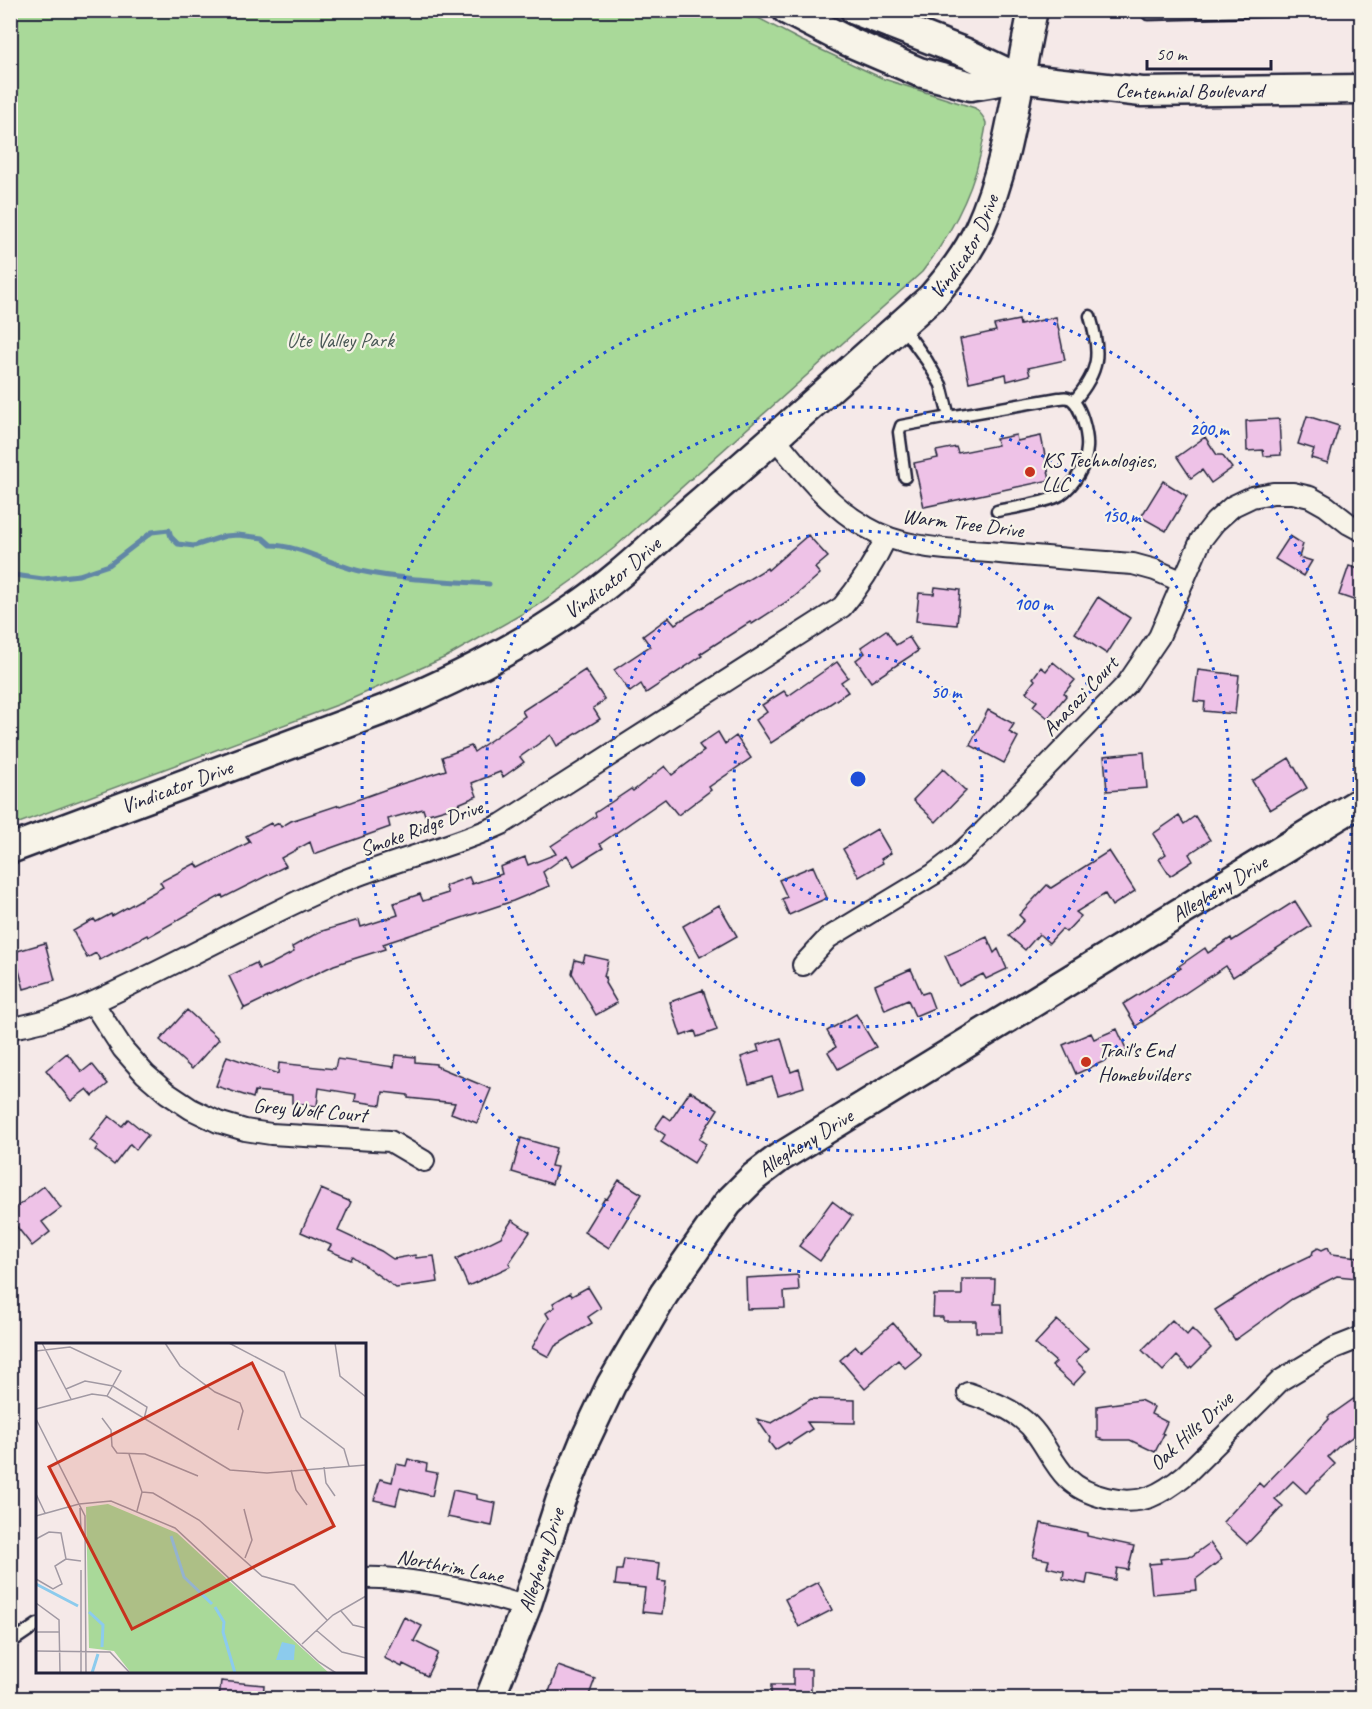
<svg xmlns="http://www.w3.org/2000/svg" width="1372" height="1709" viewBox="0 0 1372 1709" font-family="Caveat,sans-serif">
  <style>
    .green { fill: #a9d999; stroke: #667e6a; stroke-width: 1.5 }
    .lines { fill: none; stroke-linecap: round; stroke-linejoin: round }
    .stream { stroke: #6287a6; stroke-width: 5 }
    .building { fill: #eec2e7; stroke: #22223b; stroke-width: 1.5 }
    .lane-casing { stroke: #22223b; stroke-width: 15 }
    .street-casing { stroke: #22223b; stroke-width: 24 }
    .secondary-casing { stroke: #22223b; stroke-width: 33 }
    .lane { stroke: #f7f3e8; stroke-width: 10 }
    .street { stroke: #f7f3e8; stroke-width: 20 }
    .secondary { stroke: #f7f3e8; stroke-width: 28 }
    .ring { fill: none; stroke: #1d4ed8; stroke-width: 3; stroke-dasharray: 3 6 }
    .poi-dot { fill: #c8321e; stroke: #f7f3e8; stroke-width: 2 }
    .labels { text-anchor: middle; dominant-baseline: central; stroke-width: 4.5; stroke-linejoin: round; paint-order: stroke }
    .street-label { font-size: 21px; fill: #22223b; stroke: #f7f3e8 }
    .park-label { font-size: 21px; fill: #4a5957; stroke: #f7f3e8 }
    .poi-label { font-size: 21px; fill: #22223b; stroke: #f7f3e8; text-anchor: start }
    .inset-river { fill: none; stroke: #8ccbed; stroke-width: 3 }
    .inset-road { fill: none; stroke: #a199a3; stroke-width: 1.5 }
    .view { fill: #c8321e; fill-opacity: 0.15; stroke: #c8321e; stroke-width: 3 }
    .inset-edge { fill: none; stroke: #22223b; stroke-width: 3 }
    .centre { fill: #1d4ed8; stroke: #f7f3e8; stroke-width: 3 }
    .ring-label { font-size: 18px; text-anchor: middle; font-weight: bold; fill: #1d4ed8; stroke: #f7f3e8; stroke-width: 4.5; stroke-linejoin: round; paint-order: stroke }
  </style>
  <rect width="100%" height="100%" fill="#f5e9e8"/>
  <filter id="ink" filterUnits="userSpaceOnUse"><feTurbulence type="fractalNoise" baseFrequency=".0167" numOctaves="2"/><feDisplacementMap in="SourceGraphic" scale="12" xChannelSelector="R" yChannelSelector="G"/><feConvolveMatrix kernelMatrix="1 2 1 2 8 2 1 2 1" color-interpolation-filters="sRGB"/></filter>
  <g filter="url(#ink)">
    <path class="green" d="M 11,10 L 745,11 L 800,40 L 884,79 L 975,108 C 979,112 984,116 986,123 C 986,128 984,136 983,141 C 975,190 952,233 922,272 L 614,548 L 577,577 L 536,606 L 446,657 L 340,704 L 11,826 Z"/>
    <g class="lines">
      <path class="stream" d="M 10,579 L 14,575 L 43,579 L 79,575 L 109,565 L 152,532 L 169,530 L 171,537 L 178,544 L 194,546 L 225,536 L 238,535 L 263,538 L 271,545 C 298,545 332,565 360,571 C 402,580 446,581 489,584"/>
    </g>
    <path class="building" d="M 1056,317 L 1065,360 L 1028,368 L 1030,375 L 1007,381 L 1006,374 L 969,382 L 960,339 L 996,331 L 994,325 L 1019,320 L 1020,325 Z
      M 1307,416 L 1339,426 L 1328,463 L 1311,458 L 1314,449 L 1298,444 Z
      M 1279,419 L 1281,455 L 1264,456 L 1263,450 L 1247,451 L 1246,421 Z
      M 1016,435 L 1017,441 L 1041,436 L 1050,480 L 924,507 L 914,463 L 938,458 L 936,451 L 956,447 L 958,453 L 998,445 L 996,439 Z
      M 1205,437 L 1217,455 L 1222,455 L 1232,468 L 1211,483 L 1202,470 L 1191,478 L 1177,457 Z
      M 1163,481 L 1187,496 L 1166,531 L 1141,517 Z
      M 808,535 L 828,557 L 815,568 L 820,574 L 794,597 L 752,624 L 750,622 L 700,654 L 702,656 L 646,693 L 641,684 L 630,692 L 614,670 L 650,646 L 643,636 L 669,617 L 675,624 L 767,568 L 768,570 Z
      M 1290,536 L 1303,544 L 1299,557 L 1312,561 L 1303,576 L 1275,559 Z
      M 1349,566 L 1362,570 L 1362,603 L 1339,595 Z
      M 935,587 L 960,590 L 957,625 L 916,621 L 919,593 L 934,594 Z
      M 1098,597 L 1130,618 L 1107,654 L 1075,633 Z
      M 886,630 L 896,645 L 909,637 L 918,651 L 871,682 L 856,660 L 865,653 L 861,647 Z
      M 837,662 L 848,677 L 841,682 L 848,692 L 771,743 L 756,720 L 767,712 L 762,705 L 784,691 L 788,696 Z
      M 1053,662 L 1075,680 L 1064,693 L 1066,696 L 1048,718 L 1033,706 L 1037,701 L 1026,692 L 1035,680 L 1033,678 L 1041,667 L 1046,671 Z
      M 585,670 L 605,700 L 593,708 L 600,719 L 557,746 L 551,735 L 520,757 L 524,762 L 503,777 L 500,772 L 472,783 L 477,796 L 449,808 L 425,815 L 423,809 L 388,819 L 390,827 L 314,854 L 310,842 L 281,858 L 286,866 L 268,875 L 223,898 L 222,895 L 148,937 L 147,935 L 100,960 L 96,953 L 87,958 L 73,931 L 94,919 L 96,922 L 111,914 L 112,916 L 163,887 L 160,882 L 196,863 L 199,868 L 250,842 L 246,836 L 271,823 L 273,826 L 279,823 L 281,827 L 291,821 L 339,805 L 340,806 L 398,785 L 446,770 L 442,757 L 471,746 L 474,752 L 525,716 L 522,711 Z
      M 1198,670 L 1239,675 L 1235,714 L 1204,711 L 1205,702 L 1194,701 Z
      M 988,710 L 1014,724 L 1009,732 L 1018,737 L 1004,763 L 970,745 Z
      M 718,732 L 725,744 L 736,736 L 751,758 L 709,787 L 711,790 L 678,815 L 665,799 L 600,844 L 603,848 L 574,866 L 567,855 L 543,872 L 549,886 L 513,901 L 383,944 L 385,949 L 334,965 L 243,1009 L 244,1007 L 229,976 L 256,963 L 259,969 L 269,965 L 294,952 L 292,947 L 319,932 L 359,920 L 361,927 L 398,915 L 394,903 L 420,894 L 423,901 L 448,893 L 445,886 L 469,877 L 472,884 L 502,874 L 500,867 L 525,857 L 528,865 L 556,854 L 551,846 L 596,816 L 595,813 L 631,789 L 633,791 L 665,766 L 672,775 L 704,751 L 699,745 Z
      M 1144,752 L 1147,788 L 1107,791 L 1104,756 Z
      M 1289,758 L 1307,788 L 1270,810 L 1252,781 Z
      M 943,769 L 966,791 L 936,822 L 913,800 Z
      M 1179,816 L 1184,824 L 1195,816 L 1210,840 L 1189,854 L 1193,861 L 1170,876 L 1159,859 L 1166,854 L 1153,834 Z
      M 877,829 L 891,853 L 881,859 L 883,863 L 859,877 L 843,849 Z
      M 1109,851 L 1135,891 L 1112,906 L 1105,894 L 1076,912 L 1081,916 L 1066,932 L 1062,929 L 1049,943 L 1039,934 L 1025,950 L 1009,936 L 1024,920 L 1019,915 L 1047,885 L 1051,888 Z
      M 813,866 L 827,898 L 789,915 L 782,899 L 787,897 L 779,880 Z
      M 1295,901 L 1311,926 L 1233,977 L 1226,966 L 1136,1026 L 1123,1004 L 1181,968 L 1179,966 L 1205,948 L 1208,953 L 1231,938 L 1232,941 Z
      M 719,905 L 737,936 L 700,957 L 683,926 Z
      M 987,937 L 994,953 L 998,949 L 1007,969 L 986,979 L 983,974 L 959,986 L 945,956 Z
      M 45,943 L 55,980 L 24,989 L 14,952 Z
      M 585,955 L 608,960 L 604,977 L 606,977 L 605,983 L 617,1003 L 596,1015 L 572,973 L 575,960 L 583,962 Z
      M 911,969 L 922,994 L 928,992 L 934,1008 L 915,1016 L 908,1000 L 885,1010 L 875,985 Z
      M 703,990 L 717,1030 L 697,1037 L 695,1031 L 681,1036 L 670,1002 Z
      M 187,1010 L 219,1039 L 192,1069 L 160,1040 Z
      M 856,1014 L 876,1047 L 838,1069 L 828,1052 L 836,1047 L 827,1031 Z
      M 1117,1029 L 1127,1051 L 1076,1074 L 1063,1045 L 1091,1033 L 1094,1039 Z
      M 781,1038 L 791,1072 L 799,1069 L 804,1087 L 778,1095 L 772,1077 L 749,1084 L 741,1057 L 759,1051 L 757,1045 Z
      M 67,1053 L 82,1072 L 92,1064 L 108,1084 L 93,1096 L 87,1089 L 71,1101 L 46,1070 Z
      M 396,1055 L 415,1057 L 415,1062 L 436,1064 L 436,1066 L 491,1089 L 477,1123 L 451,1113 L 455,1103 L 408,1098 L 408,1095 L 383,1092 L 381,1105 L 355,1101 L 356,1094 L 319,1088 L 317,1106 L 292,1103 L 292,1095 L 255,1091 L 253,1098 L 216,1086 L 227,1056 L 278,1074 L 279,1063 L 335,1069 L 337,1059 L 394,1067 Z
      M 690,1091 L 718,1109 L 699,1139 L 706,1144 L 694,1163 L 661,1142 L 665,1135 L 655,1128 L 664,1115 L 671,1120 Z
      M 109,1116 L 122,1126 L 128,1119 L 148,1135 L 136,1150 L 130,1144 L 114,1165 L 95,1150 L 98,1146 L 90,1140 Z
      M 521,1138 L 556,1148 L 551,1166 L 557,1167 L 552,1184 L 512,1172 Z
      M 619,1180 L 642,1194 L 609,1248 L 584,1232 L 605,1198 L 607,1199 Z
      M 44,1186 L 61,1208 L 42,1222 L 50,1232 L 32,1246 L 10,1218 L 10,1212 Z
      M 321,1189 L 351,1202 L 338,1231 L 381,1251 L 393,1259 L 415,1255 L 416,1258 L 434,1256 L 438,1282 L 396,1288 L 353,1257 L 351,1260 L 328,1250 L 331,1245 L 301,1232 Z
      M 832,1201 L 852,1216 L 820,1261 L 799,1246 Z
      M 512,1220 L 530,1232 L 509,1263 L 511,1266 L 468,1286 L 456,1259 L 501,1237 Z
      M 1328,1247 L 1331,1254 L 1359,1257 L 1357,1278 L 1337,1276 L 1292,1299 L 1235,1340 L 1215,1310 L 1268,1276 L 1312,1255 L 1313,1251 L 1318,1248 L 1322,1250 Z
      M 798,1275 L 799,1291 L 784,1292 L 785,1308 L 747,1309 L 746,1278 Z
      M 962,1279 L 995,1279 L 994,1304 L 1001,1304 L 1002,1332 L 976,1332 L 976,1321 L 943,1321 L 943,1317 L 933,1317 L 934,1295 L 962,1295 Z
      M 588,1287 L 601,1308 L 588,1317 L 592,1323 L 555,1346 L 549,1357 L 532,1348 L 549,1318 L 546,1313 L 555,1307 L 553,1303 L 570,1293 L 572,1296 Z
      M 1057,1320 L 1088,1348 L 1076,1361 L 1086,1371 L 1073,1385 L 1052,1366 L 1056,1362 L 1035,1344 Z
      M 1172,1320 L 1187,1335 L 1192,1329 L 1211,1348 L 1190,1369 L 1177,1356 L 1163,1371 L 1142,1350 Z
      M 893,1323 L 921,1355 L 905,1368 L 898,1360 L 865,1389 L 840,1360 L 856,1346 L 860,1351 Z
      M 1362,1393 L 1362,1430 L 1338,1447 L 1328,1457 L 1335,1464 L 1306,1493 L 1293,1481 L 1275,1499 L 1283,1506 L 1247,1544 L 1223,1522 L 1259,1483 L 1263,1487 L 1329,1419 L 1328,1417 Z
      M 811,1399 L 855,1400 L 855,1423 L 807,1422 L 812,1429 L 789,1444 L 788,1442 L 775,1450 L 769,1442 L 770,1438 L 757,1419 L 772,1423 Z
      M 1140,1400 L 1154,1407 L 1151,1414 L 1167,1422 L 1162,1433 L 1164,1434 L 1155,1452 L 1130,1440 L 1104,1440 L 1097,1438 L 1097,1406 Z
      M 408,1459 L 427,1464 L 426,1471 L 437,1473 L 432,1496 L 400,1488 L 396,1505 L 374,1500 L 380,1479 L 392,1482 L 396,1464 L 406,1466 Z
      M 453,1490 L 477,1495 L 477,1499 L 496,1503 L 492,1526 L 447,1517 Z
      M 1041,1523 L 1087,1533 L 1087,1536 L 1134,1546 L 1128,1570 L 1117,1568 L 1115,1580 L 1088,1574 L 1086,1584 L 1063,1579 L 1064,1571 L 1047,1567 L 1049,1560 L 1033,1557 Z
      M 1210,1543 L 1222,1559 L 1196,1579 L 1197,1590 L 1152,1594 L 1149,1564 L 1161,1563 L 1160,1559 L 1192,1556 Z
      M 624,1559 L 660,1563 L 658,1581 L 666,1582 L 662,1614 L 642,1612 L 645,1588 L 615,1585 L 617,1570 L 622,1570 Z
      M 818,1582 L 832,1610 L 799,1627 L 785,1599 Z
      M 404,1617 L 422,1626 L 414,1641 L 438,1653 L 427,1676 L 403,1664 L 402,1667 L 384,1658 Z
      M 558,1666 L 595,1679 L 588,1698 L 547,1698 Z
      M 793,1669 L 811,1669 L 811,1698 L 771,1698 L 771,1685 L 793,1685 Z
      M 221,1681 L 264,1685 L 263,1698 L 219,1698 Z"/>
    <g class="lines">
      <defs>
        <path id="lane" d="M 1145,10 L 1148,14 L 1289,10
          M 901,325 L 927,361 L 941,385 L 949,417 L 1059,398 C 1062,398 1065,397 1068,398 C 1081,401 1088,436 1087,448 C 1086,465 1075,485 1060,495 C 1050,502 1012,508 997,511
          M 1074,401 C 1100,371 1101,353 1090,316
          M 905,477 L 899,432 L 901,426 L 949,417
          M 10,1643 L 38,1624"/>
        <path id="street" d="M 775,438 C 802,471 829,506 866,527 C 906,551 956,549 1000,553 C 1045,557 1089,561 1133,564 L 1155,570 L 1183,582
          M 803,965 L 828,938 L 934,874 L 956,857 L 984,831 L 1127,684 L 1159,637 L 1201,540 L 1215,522 L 1233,506 L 1252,497 L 1273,493 L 1293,493 L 1310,497 L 1326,506 L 1349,524 L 1362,531
          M 93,1003 L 123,1049 L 145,1074 L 167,1093 L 191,1109 L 218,1122 L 245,1130 L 271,1134 L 390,1141 L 424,1161
          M 10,1028 C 55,1022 95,1002 134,983 C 199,952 262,917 327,888 C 383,862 446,850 502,824 L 842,607 C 860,586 874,563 886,538
          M 968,1393 C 986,1400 1007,1406 1022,1419 C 1042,1434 1050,1461 1067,1478 C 1086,1497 1125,1506 1150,1497 C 1163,1492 1174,1484 1185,1475 L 1281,1380 L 1334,1348 L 1362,1337
          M 364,1578 C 380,1577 396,1579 411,1581 C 452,1586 487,1594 526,1607"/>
        <g id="secondary">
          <path id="s1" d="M 787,10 L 847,41 L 919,72 L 971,86 L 1018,78 L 1142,92 L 1362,89"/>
          <path d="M 855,10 L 966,53 L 1018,78"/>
          <path id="s2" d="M 10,849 L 388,708 C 452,681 515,650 572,610 C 616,581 654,543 694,508 C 774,439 853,368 932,297 C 950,276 967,255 979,229 C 1010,161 1017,83 1033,10"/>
          <path id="s3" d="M 490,1698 L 526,1607 L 561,1499 L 585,1440 L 611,1385 L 664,1294 L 728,1203 L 754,1177 L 779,1158 L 1362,801"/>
        </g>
      </defs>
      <use href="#lane" class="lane-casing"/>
      <use href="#street" class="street-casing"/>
      <use href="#secondary" class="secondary-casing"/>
      <use href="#lane" class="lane"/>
      <use href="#street" class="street"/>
      <use href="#secondary" class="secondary"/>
    </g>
  </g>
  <g class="ring">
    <circle cx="858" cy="779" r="124"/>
    <circle cx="858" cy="779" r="248"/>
    <circle cx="858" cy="779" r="372"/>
    <circle cx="858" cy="779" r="496"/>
  </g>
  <g class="poi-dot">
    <circle cx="1030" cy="472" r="6"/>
    <circle cx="1086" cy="1062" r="6"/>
  </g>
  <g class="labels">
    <g class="street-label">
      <text stroke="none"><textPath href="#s1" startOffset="420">Centennial Boulevard</textPath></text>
      <text stroke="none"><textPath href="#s2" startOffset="1150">Vindicator Drive</textPath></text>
      <text transform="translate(963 523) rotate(7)">Warm Tree Drive</text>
      <text stroke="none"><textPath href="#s2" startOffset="664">Vindicator Drive</textPath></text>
      <text transform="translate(1080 696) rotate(-47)">Anasazi Court</text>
      <text stroke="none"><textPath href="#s2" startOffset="178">Vindicator Drive</textPath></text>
      <text transform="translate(421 828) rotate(-20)">Smoke Ridge Drive</text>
      <text stroke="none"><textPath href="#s3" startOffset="1137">Allegheny Drive</textPath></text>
      <text transform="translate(310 1110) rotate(5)">Grey Wolf Court</text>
      <text stroke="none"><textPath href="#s3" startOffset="651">Allegheny Drive</textPath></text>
      <text transform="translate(1191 1431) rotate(-43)">Oak Hills Drive</text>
      <text stroke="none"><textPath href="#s3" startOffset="147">Allegheny Drive</textPath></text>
      <text transform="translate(450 1566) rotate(11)">Northrim Lane</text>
    </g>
    <g class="park-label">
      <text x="340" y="340">Ute Valley Park</text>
    </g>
    <g class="poi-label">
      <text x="1042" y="460">KS Technologies,<tspan x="1042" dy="24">LLC</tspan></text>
      <text x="1098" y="1050">Trail's End<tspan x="1098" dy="24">Homebuilders</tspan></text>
    </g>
  </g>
  <g transform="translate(36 1343)">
    <rect width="330" height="330" fill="#f5e9e8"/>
    <path d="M 72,161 L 141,190 L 293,330 L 95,330 L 78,308 L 53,305 L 50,164 Z" fill="#a9d999"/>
    <path d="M 246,299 L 259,302 L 258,317 L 240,317 Z" fill="#8ccbed"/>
    <path class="inset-river" d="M 135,193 L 148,234 L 176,261M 0,241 L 42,263M 179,264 L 188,279 L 187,289 L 199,330M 53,269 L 67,282 L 66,304M 56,330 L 62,311"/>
    <path class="inset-road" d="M 6,0 L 35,56M 129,0 L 144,23 L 179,49 L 204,60 L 207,68 L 202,87M 193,0 L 248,29 L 265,74 L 308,106 L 313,123M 299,0 L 304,33 L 330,54M 0,8 L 34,4 L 85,28 L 71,53M 30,46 L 49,38 L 77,43 L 111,64 L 108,76M 0,66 L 56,51 L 71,53 L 194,127 L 231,130 L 330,122M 66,75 L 75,87 L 76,103 L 81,110 L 109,111 L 162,133M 0,76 L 49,173 L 50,330M 93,111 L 106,149 L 101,168M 288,124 L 290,140 L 299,153M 255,127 L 260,147 L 271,162M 106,149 L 117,150 L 163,177 L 226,233 L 258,242 L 291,277M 0,151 L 9,170M 43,161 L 75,158 L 139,185 L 283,319 L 300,330M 44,165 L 45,187M 208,166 L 216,197 L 209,215M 0,173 L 43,161M 0,196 L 13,189 L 25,190 L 30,216 L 45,218M 0,236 L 17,246 L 26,241 L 19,223 L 30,216M 0,260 L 23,277 L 24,330M 305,268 L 317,282 L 330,285M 280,287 L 306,309 L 330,315M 0,289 L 23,289M 266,301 L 297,272 L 330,253M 0,308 L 74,309 L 94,330M 45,330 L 45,227"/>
    <path class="view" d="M 216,20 L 298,183 L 96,286 L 13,124 Z"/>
    <rect width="330" height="330" class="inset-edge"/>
  </g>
  <circle cx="858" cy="779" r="9" class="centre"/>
  <g class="ring-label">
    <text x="1209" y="435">200 m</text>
    <text x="1121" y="522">150 m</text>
    <text x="1033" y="610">100 m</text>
    <text x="946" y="698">50 m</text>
  </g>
  <rect width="1372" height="1709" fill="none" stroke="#f7f3e8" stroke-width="36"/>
  <rect x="18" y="18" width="1336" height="1673" fill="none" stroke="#22223b" stroke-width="2" filter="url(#ink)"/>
  <path d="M1147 60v9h124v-9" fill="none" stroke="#22223b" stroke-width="3"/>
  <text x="1156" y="60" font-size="18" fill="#22223b" stroke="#f7f3e8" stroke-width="4.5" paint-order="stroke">50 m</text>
</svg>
